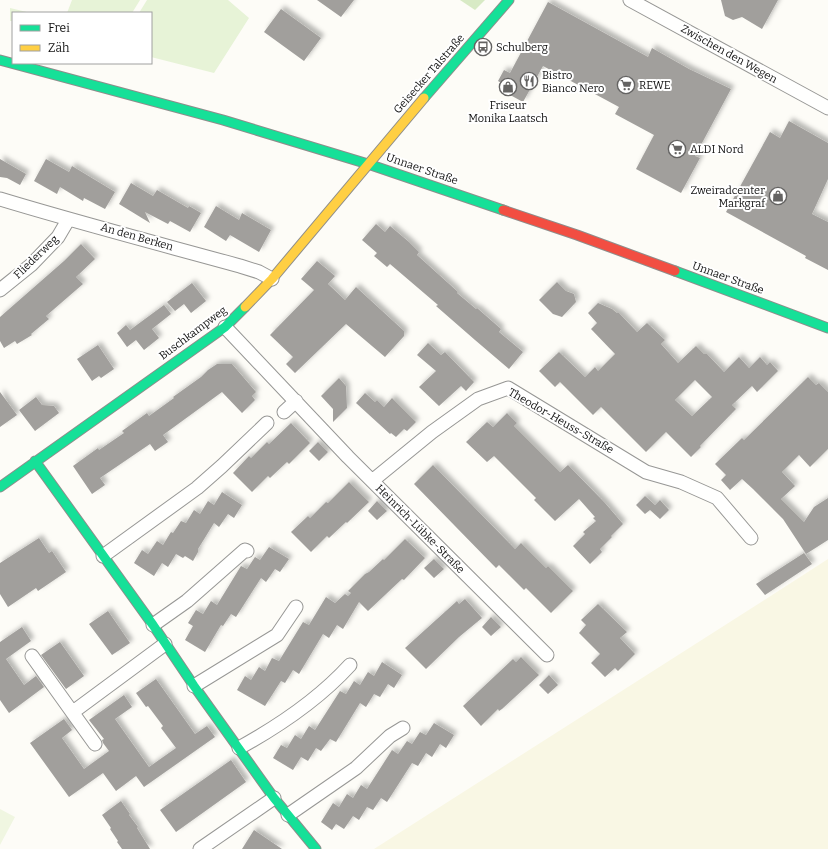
<svg xmlns="http://www.w3.org/2000/svg" width="828" height="849" viewBox="0 0 828 849" font-family="Bitter,serif">
  <style>
    .farmland { fill: #f9f7e4 }
    .green { fill: #e7f3d7 }
    .forest { fill: #d8eac5 }
    .pitch { fill: #f0f6e1 }
    .building { fill: #a19f9c; fill-rule: evenodd; filter: url(#shadow) }
    .lines { fill: none; stroke-linecap: round; stroke-linejoin: round }
    .street-casing { stroke: #979795; stroke-width: 15 }
    .fast-casing { stroke: #8e8d8b; stroke-width: 11 }
    .slow-casing { stroke: #8e8d8b; stroke-width: 11 }
    .jam-casing { stroke: #8e8d8b; stroke-width: 11 }
    .street { stroke: #fffffe; stroke-width: 13 }
    .fast { stroke: #16e098; stroke-width: 9 }
    .slow { stroke: #ffcf43; stroke-width: 9 }
    .jam { stroke: #f24e42; stroke-width: 9 }
    .labels { text-anchor: middle; dominant-baseline: central; stroke-width: 4; stroke-linejoin: round; paint-order: stroke }
    .poi-label { font-size: 11px; fill: #111; stroke: #fff; text-anchor: start }
    .street-label { font-size: 11px; fill: #111; stroke: #fff }
  </style>
  <defs>
    <filter id="shadow"><feDropShadow dx="3.5" dy="-3.5" stdDeviation="2" flood-color="#0004"/></filter>
  </defs>
  <rect width="100%" height="100%" fill="#fdfcf7"/>
  <path class="farmland" d="M 828,559 L 828,849 L 374,849 L 766,599 Z"/>
  <path class="green" d="M 72,0 L 140,0 L 132,13 L 67,13 Z
    M 147,0 L 228,0 L 249,18 L 214,73 L 151,57 L 151,13 L 139,13 Z
    M 10,8 L 31,13 L 13,13 L 13,21 L 10,21 Z"/>
  <path class="forest" d="M 460,0 L 485,0 L 475,10 Z"/>
  <path class="pitch" d="M 0,809 L 15,817 L 0,845 Z"/>
  <path class="building" d="M 317,0 L 354,0 L 341,17 Z
    M 721,0 L 778,0 L 762,29 L 742,17 L 733,20 L 725,16 Z
    M 548,2 L 648,57 L 652,48 L 689,69 L 731,89 L 695,156 L 700,158 L 681,193 L 636,169 L 654,135 L 615,114 L 619,107 L 543,66 L 523,102 L 501,90 L 503,84 L 498,81 L 504,70 L 510,73 Z
    M 281,9 L 321,38 L 304,61 L 264,32 Z
    M 789,121 L 828,143 L 828,179 L 812,214 L 828,222 L 828,270 L 805,258 L 806,256 L 726,212 L 770,132 L 780,138 Z
    M 0,159 L 26,174 L 20,185 L 7,178 L 0,177 Z
    M 46,159 L 69,172 L 72,166 L 115,192 L 105,209 L 84,198 L 83,201 L 60,187 L 57,194 L 34,181 Z
    M 131,183 L 153,196 L 157,190 L 188,208 L 189,206 L 201,213 L 190,232 L 170,221 L 168,224 L 145,212 L 150,223 L 119,204 Z
    M 216,206 L 239,220 L 242,213 L 271,230 L 259,252 L 230,235 L 226,241 L 204,227 Z
    M 376,224 L 385,232 L 390,226 L 409,242 L 419,252 L 417,255 L 458,292 L 457,293 L 476,309 L 477,308 L 501,329 L 499,332 L 523,352 L 509,369 L 475,340 L 436,306 L 438,305 L 390,264 L 387,267 L 374,256 L 377,253 L 362,240 Z
    M 81,244 L 95,259 L 76,277 L 83,284 L 46,316 L 49,319 L 31,334 L 32,335 L 17,344 L 15,341 L 4,348 L 0,341 L 0,317 L 64,261 Z
    M 317,261 L 335,276 L 328,284 L 345,300 L 356,287 L 404,331 L 404,336 L 385,357 L 346,324 L 295,373 L 286,364 L 293,357 L 270,335 L 314,290 L 301,279 Z
    M 557,282 L 566,291 L 574,294 L 576,302 L 562,317 L 553,314 L 539,300 Z
    M 192,283 L 206,301 L 191,313 L 184,304 L 175,311 L 167,302 Z
    M 598,303 L 612,309 L 617,313 L 619,313 L 637,332 L 647,323 L 665,340 L 661,344 L 678,363 L 696,346 L 704,354 L 707,354 L 724,372 L 739,357 L 749,368 L 760,357 L 767,365 L 770,362 L 778,371 L 757,392 L 752,386 L 732,405 L 736,409 L 700,446 L 701,447 L 691,457 L 666,432 L 646,452 L 601,407 L 593,415 L 560,382 L 555,387 L 539,371 L 559,352 L 585,377 L 595,367 L 598,371 L 615,354 L 591,329 L 597,323 L 588,313 ZM 695,380 L 712,397 L 692,416 L 675,400 Z
    M 164,305 L 171,314 L 152,329 L 159,338 L 144,350 L 136,340 L 127,347 L 117,333 L 126,325 L 130,330 Z
    M 428,343 L 441,355 L 445,352 L 474,382 L 466,391 L 461,386 L 439,406 L 419,387 L 436,371 L 417,355 Z
    M 98,345 L 114,369 L 101,378 L 99,376 L 92,381 L 77,359 Z
    M 217,364 L 232,364 L 256,392 L 252,396 L 255,400 L 242,413 L 222,392 L 163,435 L 168,442 L 155,451 L 150,444 L 100,478 L 105,485 L 92,494 L 73,466 L 98,448 L 99,450 L 124,433 L 122,431 L 147,413 L 149,416 L 174,398 L 173,397 L 201,377 L 208,370 Z
    M 808,377 L 816,385 L 819,383 L 828,392 L 828,449 L 810,467 L 799,455 L 782,472 L 795,486 L 781,499 L 804,522 L 814,507 L 828,498 L 828,540 L 806,554 L 783,519 L 753,489 L 742,479 L 730,490 L 721,480 L 726,475 L 715,464 L 742,438 L 744,440 Z
    M 339,378 L 346,386 L 347,408 L 333,422 L 333,409 L 321,396 Z
    M 0,392 L 17,415 L 0,427 Z
    M 365,393 L 375,402 L 377,400 L 384,407 L 392,398 L 416,422 L 407,431 L 404,429 L 396,437 L 391,433 L 390,434 L 356,403 Z
    M 36,397 L 42,405 L 54,406 L 59,413 L 35,431 L 19,410 Z
    M 507,413 L 517,423 L 514,426 L 560,472 L 568,465 L 605,503 L 623,524 L 611,536 L 612,537 L 600,549 L 602,552 L 590,564 L 573,546 L 585,534 L 583,532 L 596,521 L 593,518 L 595,517 L 579,499 L 555,521 L 534,500 L 536,498 L 494,456 L 487,462 L 466,442 L 487,422 L 493,427 Z
    M 291,423 L 310,443 L 289,464 L 287,462 L 270,478 L 268,476 L 252,492 L 233,473 L 249,456 L 251,458 L 267,442 L 269,444 Z
    M 318,442 L 328,452 L 319,461 L 309,451 Z
    M 433,465 L 515,549 L 521,543 L 546,568 L 548,566 L 573,591 L 551,613 L 526,588 L 524,590 L 499,565 L 496,568 L 414,484 Z
    M 349,482 L 369,502 L 347,523 L 346,522 L 329,538 L 327,536 L 311,552 L 291,532 L 308,516 L 310,518 L 326,502 L 328,503 Z
    M 222,492 L 242,505 L 234,518 L 228,514 L 219,527 L 214,523 L 198,549 L 198,552 L 193,561 L 185,556 L 183,558 L 176,554 L 168,567 L 162,563 L 154,576 L 134,563 L 142,550 L 148,554 L 157,541 L 163,545 L 171,532 L 173,533 L 181,521 L 186,523 L 194,510 L 200,514 L 208,501 L 214,505 Z
    M 645,496 L 655,505 L 660,500 L 669,510 L 660,519 L 650,510 L 645,514 L 636,505 Z
    M 377,501 L 387,511 L 377,520 L 368,511 Z
    M 39,538 L 49,553 L 52,551 L 66,572 L 38,591 L 36,588 L 8,607 L 0,594 L 0,563 Z
    M 405,539 L 425,558 L 404,580 L 402,579 L 368,611 L 359,602 L 343,629 L 337,625 L 329,638 L 323,634 L 299,674 L 293,670 L 285,683 L 281,681 L 265,706 L 237,690 L 245,676 L 251,680 L 259,667 L 265,671 L 272,658 L 279,661 L 303,622 L 309,625 L 326,597 L 335,603 L 345,594 L 348,596 L 351,593 L 348,591 L 365,574 L 369,572 L 383,559 L 384,560 Z
    M 269,547 L 289,559 L 280,572 L 275,569 L 266,582 L 261,578 L 236,617 L 231,614 L 223,626 L 221,625 L 205,652 L 185,640 L 193,626 L 188,623 L 196,610 L 203,614 L 211,601 L 217,605 L 241,566 L 247,569 L 255,557 L 260,560 Z
    M 804,553 L 812,564 L 765,595 L 756,584 Z
    M 434,559 L 444,569 L 434,578 L 424,568 Z
    M 465,599 L 482,618 L 459,637 L 426,669 L 405,648 L 457,601 L 459,604 Z
    M 598,604 L 627,632 L 620,638 L 635,654 L 618,671 L 615,668 L 605,677 L 591,663 L 600,654 L 579,633 L 586,625 L 581,620 Z
    M 108,611 L 130,643 L 112,655 L 89,624 Z
    M 491,617 L 501,627 L 491,636 L 482,627 Z
    M 22,627 L 31,641 L 6,659 L 24,685 L 36,676 L 44,687 L 9,713 L 0,700 L 0,642 Z
    M 60,642 L 84,676 L 66,689 L 41,655 Z
    M 521,657 L 539,675 L 502,709 L 499,711 L 498,709 L 481,726 L 463,706 L 513,659 L 516,662 Z
    M 382,662 L 402,675 L 394,688 L 388,684 L 380,697 L 374,694 L 366,707 L 360,703 L 336,742 L 330,739 L 321,751 L 316,748 L 308,761 L 301,757 L 293,770 L 273,758 L 281,745 L 287,748 L 295,735 L 301,739 L 309,726 L 315,730 L 340,691 L 346,694 L 354,681 L 360,685 L 368,672 L 374,676 Z
    M 549,675 L 558,685 L 548,694 L 539,685 Z
    M 156,679 L 195,734 L 207,726 L 215,737 L 144,787 L 136,776 L 116,791 L 103,773 L 69,797 L 30,743 L 64,719 L 72,730 L 62,738 L 84,769 L 109,751 L 103,743 L 102,740 L 104,739 L 89,720 L 124,695 L 132,707 L 115,719 L 149,767 L 176,748 L 161,728 L 163,726 L 148,706 L 146,707 L 136,693 Z
    M 434,723 L 454,735 L 446,748 L 440,744 L 432,757 L 426,753 L 418,766 L 412,763 L 387,802 L 381,798 L 373,810 L 367,807 L 359,820 L 353,816 L 344,829 L 336,824 L 332,830 L 321,822 L 333,803 L 339,807 L 347,794 L 353,798 L 361,785 L 367,789 L 392,750 L 398,754 L 407,741 L 412,744 L 420,732 L 426,735 Z
    M 231,760 L 246,782 L 176,832 L 160,810 Z
    M 121,801 L 130,814 L 129,815 L 138,827 L 137,828 L 150,849 L 122,849 L 117,842 L 118,841 L 110,829 L 111,828 L 102,815 Z
    M 254,830 L 282,849 L 242,849 Z"/>
  <g class="lines">
    <defs>
      <path id="street" d="M 630,0 L 828,108
        M 0,199 C 79,223 160,244 240,266 L 259,272 L 272,279
        M 0,290 L 31,265 L 58,237 L 68,220
        M 225,327 L 348,457 L 547,655
        M 284,412 L 296,401
        M 372,481 L 432,432 L 478,399 L 508,388 L 646,472 L 681,482 L 717,498 L 751,538
        M 103,556 L 197,488 L 222,466 L 267,423
        M 153,625 L 187,601 L 245,550 L 247,551
        M 32,656 L 95,744
        M 194,686 L 277,635 L 296,607
        M 73,712 L 165,644
        M 239,748 C 279,726 319,699 350,665
        M 288,815 L 356,768 L 390,736 L 403,728
        M 200,849 L 274,798"/>
      <path id="fast" d="M 0,60 L 223,120 L 368,164 L 503,210
        M 424,98 L 509,0
        M 675,271 L 828,328
        M 35,461 L 153,625 L 194,686 L 274,798 L 316,849
        M 0,487 L 225,327 L 245,307"/>
      <path id="slow" d="M 245,307 L 272,279 L 424,98"/>
      <path id="jam" d="M 503,210 L 577,235 L 675,271"/>
    </defs>
    <use href="#street" class="street-casing"/>
    <use href="#fast" class="fast-casing"/>
    <use href="#slow" class="slow-casing"/>
    <use href="#jam" class="jam-casing"/>
    <use href="#street" class="street"/>
    <use href="#fast" class="fast"/>
    <use href="#slow" class="slow"/>
    <use href="#jam" class="jam"/>
  </g>
  <defs>
    <symbol id="bus-ring" viewBox="-11 -11 22 22"><circle r="9.5" fill="#fff" stroke="#646362" stroke-width="1.5"/><path d="M-5-6H5V4H4V6H2V4H-2V6H-4V4H-5ZM-3.5-4V0h7V-4ZM-3.5 1.2v1.5H-2V1.2ZM2 1.2v1.5H3.5V1.2Z" fill="#646362"/></symbol>
    <symbol id="restaurant-ring" viewBox="-11 -11 22 22"><circle r="9.5" fill="#fff" stroke="#646362" stroke-width="1.5"/><path d="M-5-6h1v4h1v-4h1v4h1v-4h1v5L-1.5 .5V6h-2V.5L-5-1ZM5-6V6H3V1.5H1.5Q1.5-4 5-6Z" fill="#646362"/></symbol>
    <symbol id="supermarket-ring" viewBox="-11 -11 22 22"><circle r="9.5" fill="#fff" stroke="#646362" stroke-width="1.5"/><path d="M-6-5.5h2.5l.6 2H6L4.5 2H-2.5L-4.4-4H-6ZM-1.5 3.2a1.3 1.3 0 1 0 .1 0ZM3 3.2a1.3 1.3 0 1 0 .1 0Z" fill="#646362"/></symbol>
    <symbol id="shop-ring" viewBox="-11 -11 22 22"><circle r="9.5" fill="#fff" stroke="#646362" stroke-width="1.5"/><path d="M-5-2.5h2.3a2.7 3.5 0 0 1 5.4 0H5L5.5 6h-11ZM-1.5-2.5h3a1.5 2.3 0 0 0-3 0Z" fill="#646362"/></symbol>
  </defs>
  <g fill-rule="evenodd">
    <use href="#bus-ring" x="473" y="37" width="20" height="20"/>
    <use href="#restaurant-ring" x="519" y="71" width="20" height="20"/>
    <use href="#supermarket-ring" x="616" y="75" width="20" height="20"/>
    <use href="#shop-ring" x="498" y="77" width="20" height="20"/>
    <use href="#supermarket-ring" x="667" y="139" width="20" height="20"/>
    <use href="#shop-ring" x="768" y="186" width="20" height="20"/>
  </g>
  <g class="labels">
    <g class="poi-label">
      <text x="496" y="47">Schulberg</text>
      <text x="542" y="75">Bistro<tspan x="542" dy="13">Bianco Nero</tspan></text>
      <text x="639" y="85">REWE</text>
      <text x="508" y="105" text-anchor="middle">Friseur<tspan x="508" dy="13">Monika Laatsch</tspan></text>
      <text x="690" y="149">ALDI Nord</text>
      <text x="765" y="190" text-anchor="end">Zweiradcenter<tspan x="765" dy="13">Markgraf</tspan></text>
    </g>
    <g class="street-label">
      <text transform="translate(729 54) rotate(29)">Zwischen den Wegen</text>
      <text transform="translate(429 74) rotate(-49)">Geisecker Talstraße</text>
      <text transform="translate(422 169) rotate(19)">Unnaer Straße</text>
      <text transform="translate(137 237) rotate(16)">An den Berken</text>
      <text transform="translate(36 257) rotate(-44)">Fliederweg</text>
      <text transform="translate(728 278) rotate(20)">Unnaer Straße</text>
      <text transform="translate(193 333) rotate(-37)">Buschkampweg</text>
      <text transform="translate(561 421) rotate(30)">Theodor-Heuss-Straße</text>
      <text transform="translate(420 529) rotate(45)">Heinrich-Lübke-Straße</text>
    </g>
  </g>
  <rect x="12" y="12" width="140" height="52" fill="#ffffff" stroke="#a0a0a0"/>
  <rect x="20" y="25" width="20" height="6" fill="#16e098" stroke="#a0a0a0"/>
  <text x="48" y="32" font-size="12" fill="#111111">Frei</text>
  <rect x="20" y="45" width="20" height="6" fill="#ffcf43" stroke="#a0a0a0"/>
  <text x="48" y="52" font-size="12" fill="#111111">Zäh</text>
</svg>
